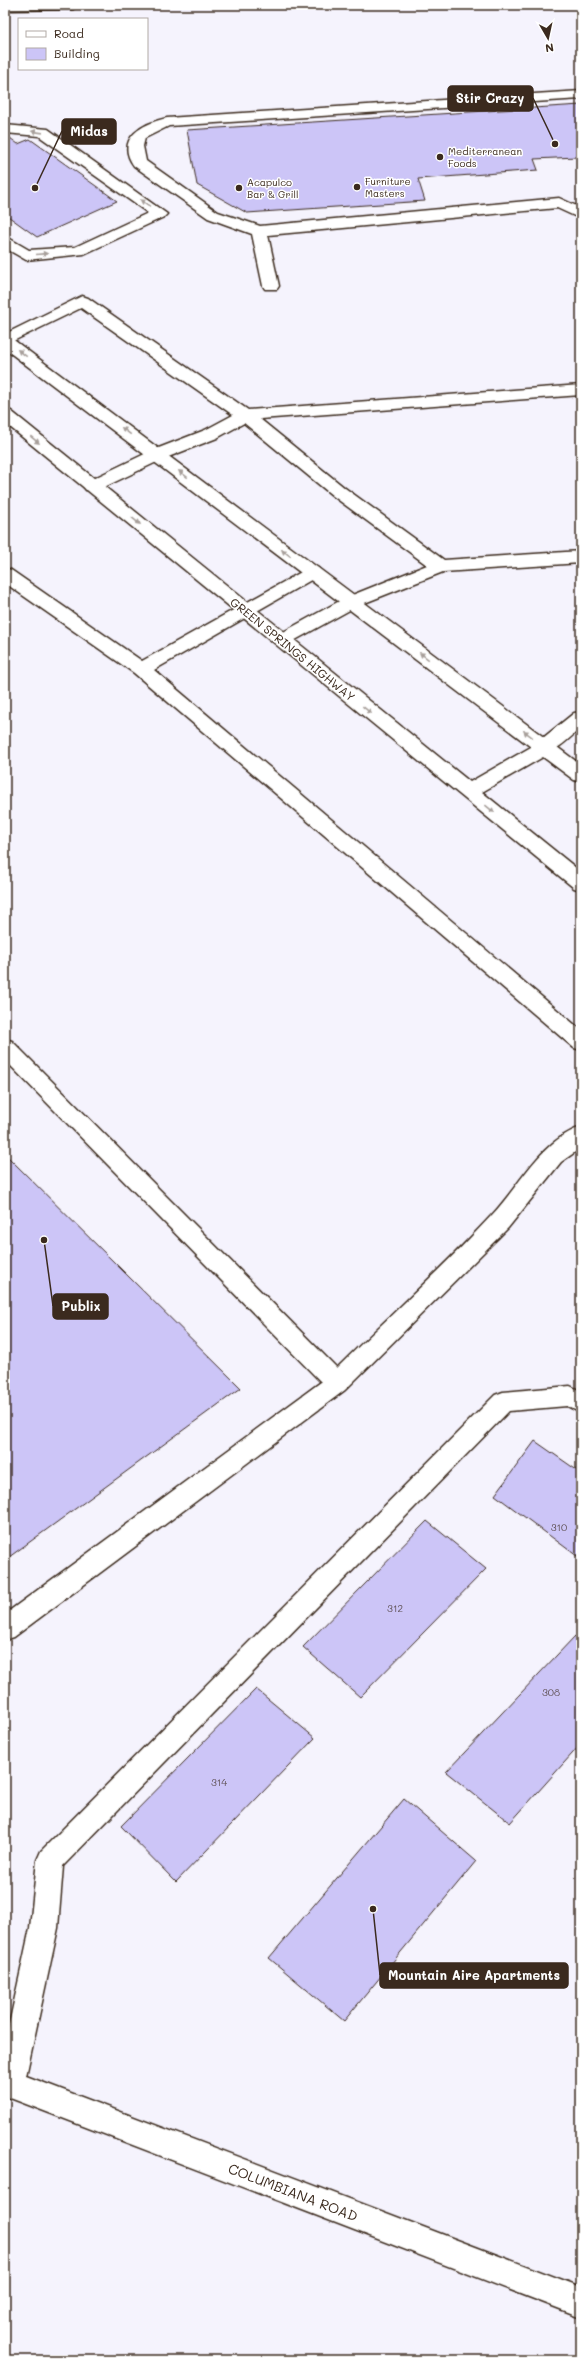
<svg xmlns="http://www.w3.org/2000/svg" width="586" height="2365" viewBox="0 0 586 2365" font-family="Mali,sans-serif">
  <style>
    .building { fill: #ccc5f7; stroke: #3b2a1e }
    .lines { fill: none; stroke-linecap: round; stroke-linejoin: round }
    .lane-casing { stroke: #3b2a1e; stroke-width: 3 }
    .street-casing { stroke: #3b2a1e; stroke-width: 3 }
    .secondary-casing { stroke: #3b2a1e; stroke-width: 3 }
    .lane { fill: #fff; fill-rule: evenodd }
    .street { fill: #fff; fill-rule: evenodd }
    .secondary { fill: #fff; fill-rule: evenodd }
    .oneway { fill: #a79f9a }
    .poi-dot { fill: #3b2a1e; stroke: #fff; stroke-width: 1.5 }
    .labels { text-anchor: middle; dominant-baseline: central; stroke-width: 3; stroke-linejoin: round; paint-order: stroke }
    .far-poi-label { font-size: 10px; fill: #3b2a1e; stroke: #fff; text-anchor: start }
    .number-label { font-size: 10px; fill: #5f5154 }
    .street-label { font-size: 12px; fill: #3b2a1e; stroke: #fff }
    .near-street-label { font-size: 14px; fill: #3b2a1e; stroke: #fff }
    .leader { fill: none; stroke: #3b2a1e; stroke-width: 1.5 }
    .callout-dot { fill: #3b2a1e; stroke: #fff; stroke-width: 1.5 }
    .callout { fill: #3b2a1e; stroke: #3b2a1e; stroke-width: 1.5 }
    .callout-label { font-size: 13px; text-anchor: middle; font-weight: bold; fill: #fff }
  </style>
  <rect width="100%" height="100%" fill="#f5f3fd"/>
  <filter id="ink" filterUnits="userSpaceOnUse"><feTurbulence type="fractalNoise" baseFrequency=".025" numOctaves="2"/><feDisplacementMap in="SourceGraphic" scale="8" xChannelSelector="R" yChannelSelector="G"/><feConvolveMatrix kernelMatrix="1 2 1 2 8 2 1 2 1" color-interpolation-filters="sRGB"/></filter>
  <g filter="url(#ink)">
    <path class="building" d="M 581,105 L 581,159 L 577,157 L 534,159 L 538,170 L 418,179 L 425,201 L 247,213 L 197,185 L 187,130 Z
      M 6,135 L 18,144 L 30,139 L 117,201 L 37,237 L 5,214 Z
      M 5,1154 L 241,1388 L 5,1560 Z
      M 535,1441 L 581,1473 L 581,1559 L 495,1495 Z
      M 427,1521 L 486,1569 L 360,1697 L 303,1647 Z
      M 575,1636 L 581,1640 L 581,1744 L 510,1823 L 446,1772 Z
      M 256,1689 L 315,1738 L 176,1882 L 121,1826 Z
      M 404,1799 L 476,1861 L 344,2021 L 269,1958 Z"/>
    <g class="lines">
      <defs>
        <path id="lane" d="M 581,91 L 581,99 L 169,126 L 145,138 L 143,146 L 146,161 L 218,212 L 260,226 L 559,198 L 581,208 L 581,219 L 557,208 L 268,235 L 279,286 L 277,289 L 265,289 L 263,286 L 252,234 L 208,218 L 134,166 C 114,138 144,123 167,118 Z
          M 5,125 L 48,129 L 167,214 L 164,217 L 84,254 L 26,260 L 5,248 L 5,236 L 29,250 L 75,247 L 148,213 L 39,136 L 5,133 Z
          M 82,296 L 88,298 L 248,410 L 581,385 L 581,395 L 260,419 L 345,488 L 444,560 L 581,551 L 581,563 L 443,572 L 357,606 L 288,644 L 282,646 L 276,644 L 273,640 L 276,636 L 345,598 L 427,565 L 333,496 L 244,423 L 217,438 L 163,459 L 98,490 L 86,490 L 83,486 L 86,482 L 151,451 L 205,430 L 233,415 L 81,308 L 5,345 L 5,334 Z
          M 312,566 L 318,568 L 321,572 L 318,576 L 154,670 L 581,1030 L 581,1050 L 574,1048 L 134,673 L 5,583 L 5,568 L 11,570 L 142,661 Z
          M 581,712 L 581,728 C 569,738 554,756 538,752 L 535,747 L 538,742 L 574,713 Z
          M 5,1039 L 12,1041 L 337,1368 C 388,1317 442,1269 491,1216 C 519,1187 540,1141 581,1127 L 581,1148 L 561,1162 L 508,1228 L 345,1390 L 14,1637 L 5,1640 L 5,1614 L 321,1382 L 5,1060 Z"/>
        <path id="street" d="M 5,5 L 80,5 L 73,9 L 5,10 Z
          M 570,1386 L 581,1391 L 581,1413 L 567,1406 L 509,1411 L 63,1866 L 58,1928 L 26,2076 L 581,2287 L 581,2317 L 5,2096 L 5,2043 L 30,1928 L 37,1860 L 41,1851 L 495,1395 L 503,1392 Z"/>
        <path id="secondary" d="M 5,336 L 11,338 L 581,765 L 581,782 L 574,780 L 543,757 L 482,792 L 581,872 L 581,890 L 574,888 L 5,423 L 5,410 L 11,411 L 470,782 L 531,747 L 5,349 Z"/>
      </defs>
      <use href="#lane" class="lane-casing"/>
      <use href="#street" class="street-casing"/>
      <use href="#secondary" class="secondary-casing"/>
      <use href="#lane" class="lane"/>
      <use href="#street" class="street"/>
      <use href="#secondary" class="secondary"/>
    </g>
    <defs><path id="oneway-solid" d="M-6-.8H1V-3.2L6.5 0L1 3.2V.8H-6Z"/></defs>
    <g class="oneway">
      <use href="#oneway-solid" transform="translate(37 132) rotate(-172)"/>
      <use href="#oneway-solid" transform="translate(145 203) rotate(-146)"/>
      <use href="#oneway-solid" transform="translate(42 254) rotate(-5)"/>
      <use href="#oneway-solid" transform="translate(22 353) rotate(-143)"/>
      <use href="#oneway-solid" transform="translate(126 431) rotate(-143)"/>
      <use href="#oneway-solid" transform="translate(35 440) rotate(39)"/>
      <use href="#oneway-solid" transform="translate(183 474) rotate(-143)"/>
      <use href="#oneway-solid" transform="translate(136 521) rotate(39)"/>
      <use href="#oneway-solid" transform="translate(286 553) rotate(-143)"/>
      <use href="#oneway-solid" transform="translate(424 656) rotate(-143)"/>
      <use href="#oneway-solid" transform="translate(367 710) rotate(39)"/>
      <use href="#oneway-solid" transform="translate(528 734) rotate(-143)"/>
      <use href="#oneway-solid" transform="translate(490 809) rotate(39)"/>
    </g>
  </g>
  <g class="poi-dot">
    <circle cx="440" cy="157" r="4"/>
    <circle cx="357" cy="187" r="4"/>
    <circle cx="239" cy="188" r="4"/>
  </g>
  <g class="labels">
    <g class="far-poi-label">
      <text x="448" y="151">Mediterranean<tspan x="448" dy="12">Foods</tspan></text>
      <text x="365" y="181">Furniture<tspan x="365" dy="12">Masters</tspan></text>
      <text x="247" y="182">Acapulco<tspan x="247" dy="12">Bar &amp; Grill</tspan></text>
    </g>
    <g class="number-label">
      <text x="559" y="1527">310</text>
      <text x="395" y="1608">312</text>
      <text x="551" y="1692">308</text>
      <text x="219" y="1782">314</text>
    </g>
    <g class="street-label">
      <text transform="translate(293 649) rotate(39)">GREEN SPRINGS HIGHWAY</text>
    </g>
    <g class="near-street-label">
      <text transform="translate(293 2192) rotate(21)">COLUMBIANA ROAD</text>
    </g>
  </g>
  <path class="leader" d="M555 144L533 98M35 188L62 131M44 1240L53 1306M373 1909L380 1975"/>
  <g class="callout-dot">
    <circle cx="555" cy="144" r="4"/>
    <circle cx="35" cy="188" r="4"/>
    <circle cx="44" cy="1240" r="4"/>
    <circle cx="373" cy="1909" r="4"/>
  </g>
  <g class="callout">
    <rect x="448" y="86" width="85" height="25" rx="4"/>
    <rect x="62" y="119" width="54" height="25" rx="4"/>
    <rect x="53" y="1294" width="55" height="25" rx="4"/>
    <rect x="380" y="1963" width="188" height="25" rx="4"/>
  </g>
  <g class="callout-label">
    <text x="490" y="103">Stir Crazy</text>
    <text x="89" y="136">Midas</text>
    <text x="81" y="1311">Publix</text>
    <text x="474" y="1980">Mountain Aire Apartments</text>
  </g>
  <rect width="586" height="2365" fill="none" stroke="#fff" stroke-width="20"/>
  <rect x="10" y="10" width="566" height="2345" fill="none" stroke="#3b2a1e" stroke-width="1.5" filter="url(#ink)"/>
  <rect x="18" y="18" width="130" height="52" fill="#ffffff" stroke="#b1aaa5"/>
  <rect x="26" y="31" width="20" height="6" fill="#ffffff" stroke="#b1aaa5"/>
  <text x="54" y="38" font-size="12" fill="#3b2a1e">Road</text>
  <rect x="26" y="48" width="20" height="12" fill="#ccc5f7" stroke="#b1aaa5"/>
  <text x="54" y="58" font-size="12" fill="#3b2a1e">Building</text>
  <g transform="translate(548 38) rotate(171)" stroke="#ffffff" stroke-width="3" paint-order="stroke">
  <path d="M0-3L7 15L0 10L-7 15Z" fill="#3b2a1e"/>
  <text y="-6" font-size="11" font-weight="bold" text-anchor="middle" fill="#3b2a1e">N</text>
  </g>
</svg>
